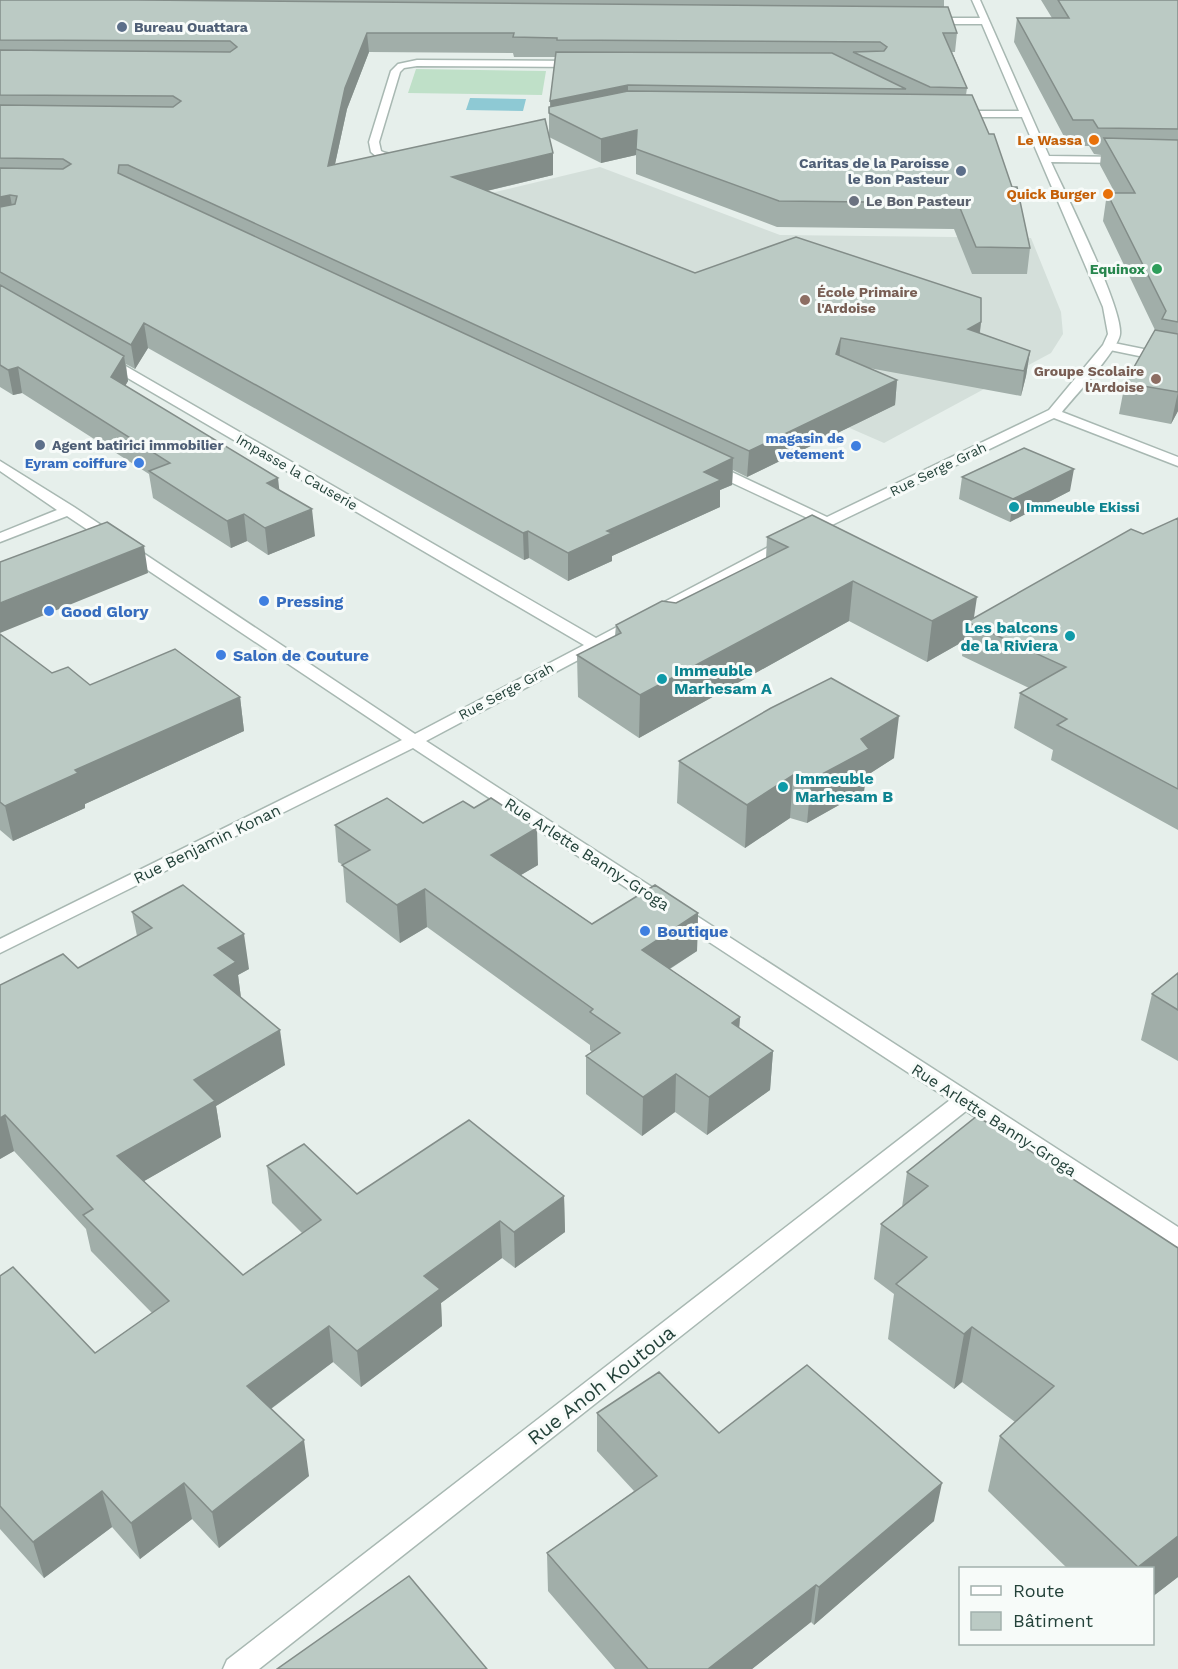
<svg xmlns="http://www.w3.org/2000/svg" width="1178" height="1669" viewBox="0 0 1178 1669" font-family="'Work Sans',sans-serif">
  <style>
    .built { fill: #d4dfda }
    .green { fill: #bfe0c8 }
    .water { fill: #8ec9d4 }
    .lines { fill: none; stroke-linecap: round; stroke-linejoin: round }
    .lane-casing { stroke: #a8b8b2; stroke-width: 3 }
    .street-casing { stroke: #a8b8b2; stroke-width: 3 }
    .lane { fill: #fff; fill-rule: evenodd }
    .street { fill: #fff; fill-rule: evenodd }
    .wall { fill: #a1aea9; fill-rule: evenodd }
    .shaded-wall { fill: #838d89 }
    .building { fill: #bbcac4; stroke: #838d89; stroke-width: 1.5 }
    .service-dot { fill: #5c6f8a; stroke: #f7fbf9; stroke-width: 2 }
    .food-dot { fill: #e8710a; stroke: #f7fbf9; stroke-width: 2 }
    .worship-dot { fill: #6b7280; stroke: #f7fbf9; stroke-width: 2 }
    .leisure-dot { fill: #2e9e5b; stroke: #f7fbf9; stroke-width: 2 }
    .education-dot { fill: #8d6e63; stroke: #f7fbf9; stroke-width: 2 }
    .shop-dot { fill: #3f7fe0; stroke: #f7fbf9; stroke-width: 2 }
    .culture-dot { fill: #0f9aa8; stroke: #f7fbf9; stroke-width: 2 }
    .labels { text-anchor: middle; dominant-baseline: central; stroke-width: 6; stroke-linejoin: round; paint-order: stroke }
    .far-service-label { font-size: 14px; font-weight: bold; fill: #4e5e75; stroke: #f7fbf9; text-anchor: start }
    .far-food-label { font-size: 14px; font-weight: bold; fill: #c56008; stroke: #f7fbf9; text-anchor: end }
    .far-worship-label { font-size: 14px; font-weight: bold; fill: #5b616d; stroke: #f7fbf9; text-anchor: start }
    .far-leisure-label { font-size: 14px; font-weight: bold; fill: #27864d; stroke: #f7fbf9; text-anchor: end }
    .far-education-label { font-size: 14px; font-weight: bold; fill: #785e54; stroke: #f7fbf9; text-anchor: start }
    .far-shop-label { font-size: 14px; font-weight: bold; fill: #366cbe; stroke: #f7fbf9; text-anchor: end }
    .far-street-label { font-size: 14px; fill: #24423a; stroke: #f7fbf9 }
    .far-culture-label { font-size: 14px; font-weight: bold; fill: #0d838f; stroke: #f7fbf9; text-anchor: start }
    .shop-label { font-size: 16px; font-weight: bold; fill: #366cbe; stroke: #f7fbf9; text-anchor: start }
    .culture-label { font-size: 16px; font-weight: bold; fill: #0d838f; stroke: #f7fbf9; text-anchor: start }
    .street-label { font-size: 16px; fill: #24423a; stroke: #f7fbf9 }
    .near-street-label { font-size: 20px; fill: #24423a; stroke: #f7fbf9 }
  </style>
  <rect width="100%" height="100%" fill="#e6efeb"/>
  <path class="built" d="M 600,167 L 780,235 L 1031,238 L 1061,312 L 1063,334 L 1051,353 L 884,443 L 375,221 Z"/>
  <path class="green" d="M 416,69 L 546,71 L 542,95 L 408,93 Z"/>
  <path class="water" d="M 470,98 L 526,99 L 523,111 L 466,110 Z"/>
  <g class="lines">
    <defs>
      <path id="lane" d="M 1109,342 L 1178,356 L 1178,364 L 1105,349 L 1103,346 Z"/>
      <path id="street" d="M 972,0 L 980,0 L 1049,156 L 1125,157 L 1130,160 L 1125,163 L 1051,162 C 1065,193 1123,308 1120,334 C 1119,349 1074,397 1062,412 L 1178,457 L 1178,466 L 1054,418 L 832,525 L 426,741 L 1178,1227 L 1178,1247 L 1170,1244 L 966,1111 L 259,1669 L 223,1669 L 227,1660 L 950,1100 L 413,748 L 0,953 L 0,939 L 402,740 L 67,516 L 0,542 L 0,533 L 57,510 L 0,471 L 0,461 L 74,507 L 415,734 L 584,645 L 102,363 L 102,357 L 110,357 L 596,638 L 816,522 L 707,471 L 707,465 L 717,465 L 827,517 L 1049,410 L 1103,345 L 1108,334 L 1103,307 L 1022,117 L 956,117 L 951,114 L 956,111 L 1019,111 L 982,24 L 931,24 L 927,21 L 931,18 L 980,18 Z
        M 417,60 L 580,61 L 584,64 L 580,67 L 417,66 L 404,68 L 400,72 L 379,142 L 381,151 C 389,156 401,152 408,158 C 397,166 380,161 371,152 L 369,142 L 391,71 L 398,64 Z"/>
    </defs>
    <use href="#lane" class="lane-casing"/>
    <use href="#street" class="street-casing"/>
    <use href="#lane" class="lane"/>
    <use href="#street" class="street"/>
  </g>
  <path class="wall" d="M 0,0 L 944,0 L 944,7 L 957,33 L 955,52 L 952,52 L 967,88 L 966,95 L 1030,248 L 1027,274 L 972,274 L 954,229 L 777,227 L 636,174 L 636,155 L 601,163 L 549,137 L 553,175 L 487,191 L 695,273 L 981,322 L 980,333 L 1030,351 L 1026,376 L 1021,396 L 869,368 L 897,380 L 895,405 L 747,477 L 733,470 L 732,485 L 720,490 L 720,507 L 612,556 L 612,561 L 568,581 L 529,558 L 524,560 L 148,348 L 135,369 L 126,364 L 128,381 L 125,386 L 279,490 L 315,536 L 268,555 L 247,541 L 231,548 L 153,498 L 149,474 L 22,393 L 13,395 L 0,387 ZM 369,52 L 513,53 L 514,57 L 555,57 L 550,106 L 549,113 L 549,136 L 335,164 L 347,109 Z
    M 1041,0 L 1178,0 L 1178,411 L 1171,424 L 1119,414 L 1125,383 L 1155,330 L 1103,221 L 1107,193 L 1115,193 L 1100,165 L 1101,155 L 1094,154 L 1089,146 L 1069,146 L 1014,42 L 1017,18 L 1052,18 Z
    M 962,477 L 1070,491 L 1010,522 L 959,499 Z
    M 1178,518 L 1178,830 L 1051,760 L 1053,750 L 1014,728 L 1020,693 L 1029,688 L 962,656 L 964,641 L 927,662 L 849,621 L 639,738 L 578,697 L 577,655 L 615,636 L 616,625 L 676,603 L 766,558 L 767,537 L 974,618 L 1143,534 Z
    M 0,634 L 52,673 L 90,685 L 240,697 L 244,731 L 85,804 L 85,808 L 13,841 L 0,830 Z
    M 894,758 L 866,776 L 864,791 L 807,823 L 790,818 L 745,848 L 677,803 L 679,761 Z
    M 423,823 L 538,865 L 521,875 L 592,924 L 698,913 L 697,951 L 670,969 L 740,1017 L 739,1028 L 773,1051 L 770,1090 L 707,1135 L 675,1112 L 642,1136 L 586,1094 L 586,1056 L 592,1052 L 590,1050 L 590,1045 L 427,927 L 400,943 L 346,902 L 343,865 L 338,862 L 335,825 Z
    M 132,912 L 249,969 L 238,975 L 241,998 L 285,1065 L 216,1106 L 221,1137 L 144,1181 L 243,1275 L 302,1233 L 272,1203 L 267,1166 L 357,1194 L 564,1196 L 565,1232 L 515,1268 L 502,1258 L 441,1303 L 442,1326 L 361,1387 L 333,1362 L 271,1409 L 309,1476 L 219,1548 L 192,1519 L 140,1559 L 112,1527 L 44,1578 L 0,1529 L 0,1276 L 95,1353 L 152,1313 L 91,1251 L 86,1229 L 14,1151 L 0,1159 L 0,985 L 78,968 L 137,936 Z
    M 1178,973 L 1178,1061 L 1141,1040 L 1152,994 Z
    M 907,1172 L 1178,1248 L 1178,1577 L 1152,1597 L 1152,1569 L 1068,1569 L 988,1491 L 1000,1436 L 1015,1422 L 962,1382 L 954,1389 L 888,1339 L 894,1294 L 874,1279 L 881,1224 L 902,1207 Z
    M 597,1413 L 719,1433 L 934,1521 L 814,1625 L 811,1622 L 752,1669 L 615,1669 L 548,1591 L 547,1553 L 634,1491 L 597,1451 Z"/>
  <path class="shaded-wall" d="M 367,33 L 369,52 L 347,109 L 330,187 L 328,166 L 345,88 Z
    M 628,85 L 628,104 L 551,114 L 550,101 Z
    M 637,130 L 636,155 L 601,163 L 601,139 Z
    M 553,153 L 553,175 L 453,199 L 452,177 Z
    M 10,195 L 14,217 L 0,221 L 0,197 Z
    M 981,322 L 978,346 L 968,329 Z
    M 144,323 L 148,348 L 135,369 L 131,345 Z
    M 841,338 L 839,362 L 836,354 Z
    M 1030,351 L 1026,376 L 1021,396 L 1024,371 Z
    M 124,356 L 128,381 L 115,403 L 111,377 Z
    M 18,367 L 22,393 L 13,395 L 8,370 Z
    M 897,380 L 895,405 L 747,477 L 749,451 Z
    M 1178,392 L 1178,411 L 1171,424 Z
    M 733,458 L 732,485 L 720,490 L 720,507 L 612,556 L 612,561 L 568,581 L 568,553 L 704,472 Z
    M 1074,469 L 1070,491 L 1010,522 L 1013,499 Z
    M 278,478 L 281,505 L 267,483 Z
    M 312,509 L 315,536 L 268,555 L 265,528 Z
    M 244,514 L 247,541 L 231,548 L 227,521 Z
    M 528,531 L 529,558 L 524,560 L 523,533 Z
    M 144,546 L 148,573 L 0,633 L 0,603 Z
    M 853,581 L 849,621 L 639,738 L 640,695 Z
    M 977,597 L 973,624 L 967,622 L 964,641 L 927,662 L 932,621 Z
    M 240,697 L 244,731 L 85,804 L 85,808 L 13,841 L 5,806 L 75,770 Z
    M 899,716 L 894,758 L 866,776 L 864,791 L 807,823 L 811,780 L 861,739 Z
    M 793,775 L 790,818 L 745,848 L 747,805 Z
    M 537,828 L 538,865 L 492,892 L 491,855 Z
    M 425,889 L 427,927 L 400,943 L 397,905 Z
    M 698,913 L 697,951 L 641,987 L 642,950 Z
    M 244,934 L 249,969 L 238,975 L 241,998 L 214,975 L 218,948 Z
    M 740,1017 L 737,1055 L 732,1023 Z
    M 280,1030 L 285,1065 L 216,1106 L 221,1137 L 125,1192 L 117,1156 L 194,1080 Z
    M 773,1051 L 770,1090 L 707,1135 L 709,1097 Z
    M 676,1074 L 675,1112 L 642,1136 L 643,1097 Z
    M 5,1115 L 14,1151 L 0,1159 L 0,1118 Z
    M 564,1196 L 565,1232 L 515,1268 L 514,1232 Z
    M 500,1221 L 502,1258 L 441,1303 L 442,1326 L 361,1387 L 357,1351 L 424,1276 Z
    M 329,1326 L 333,1362 L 253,1422 L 247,1386 Z
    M 972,1327 L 962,1382 L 954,1389 L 964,1334 Z
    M 304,1440 L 309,1476 L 219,1548 L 212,1512 Z
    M 184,1483 L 192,1519 L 140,1559 L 131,1523 Z
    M 942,1483 L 934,1521 L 814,1625 L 819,1587 Z
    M 102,1491 L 112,1527 L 44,1578 L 33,1542 Z
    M 1178,1536 L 1178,1577 L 1152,1597 L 1152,1569 L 1138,1569 L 1138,1567 Z
    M 816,1585 L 811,1622 L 752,1669 L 708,1669 Z"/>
  <path class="building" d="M 0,0 L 138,0 L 948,7 L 957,33 L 943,33 L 967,88 L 930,87 L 853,52 L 884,51 L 887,47 L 880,42 L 557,40 L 557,38 L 513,37 L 514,33 L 367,33 L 345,88 L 328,166 L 545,119 L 553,153 L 452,177 L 695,273 L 796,237 L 981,298 L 981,322 L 968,329 L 1030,351 L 1024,371 L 841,338 L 836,354 L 897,380 L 749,451 L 128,165 L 119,165 L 118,173 L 733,458 L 704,472 L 721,480 L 607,531 L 612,533 L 568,553 L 528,531 L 523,533 L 144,323 L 131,345 L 0,272 L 0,207 L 15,204 L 17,196 L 10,195 L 0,197 L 0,168 L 63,169 L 71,164 L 63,159 L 0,158 L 0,105 L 173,107 L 181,101 L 173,96 L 0,95 L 0,50 L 230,52 L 237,47 L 230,41 L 0,40 Z
    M 1058,0 L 1178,0 L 1178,129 L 1098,128 L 1093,120 L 1073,120 L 1017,18 L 1069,18 Z
    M 556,52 L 832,53 L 906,89 L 628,85 L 550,101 Z
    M 628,91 L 972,95 L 989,134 L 994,134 L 1012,187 L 1017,187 L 1030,248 L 976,247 L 958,203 L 779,201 L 636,149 L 637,130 L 601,139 L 549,113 L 549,107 Z
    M 1104,138 L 1178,140 L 1178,322 L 1162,319 L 1166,311 L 1107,193 L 1135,193 Z
    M 0,285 L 124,356 L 111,377 L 278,478 L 267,483 L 312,509 L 265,528 L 244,514 L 227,521 L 149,471 L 170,463 L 18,367 L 8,370 L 0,365 Z
    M 1155,330 L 1178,334 L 1178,392 L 1125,383 Z
    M 1024,448 L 1074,469 L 1013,499 L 962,477 Z
    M 812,515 L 977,597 L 932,621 L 853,581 L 640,695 L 577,655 L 621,633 L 616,625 L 662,601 L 676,603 L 788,547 L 767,537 Z
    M 1178,518 L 1178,789 L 1057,725 L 1067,719 L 1020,693 L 1066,667 L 967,622 L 1131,529 L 1143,534 Z
    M 107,522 L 144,546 L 0,603 L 0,562 Z
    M 0,634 L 52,673 L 68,667 L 90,685 L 175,649 L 240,697 L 75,770 L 78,773 L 5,806 L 0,802 Z
    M 831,678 L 899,716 L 861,739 L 869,749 L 811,780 L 793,775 L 747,805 L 679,761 L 771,708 Z
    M 387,798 L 423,823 L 463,801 L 474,808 L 491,798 L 537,828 L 491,855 L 592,924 L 655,885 L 698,913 L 642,950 L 740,1017 L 732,1023 L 773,1051 L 709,1097 L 676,1074 L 643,1097 L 586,1056 L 620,1033 L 590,1012 L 593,1009 L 425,889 L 397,905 L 342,865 L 370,850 L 335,825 Z
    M 183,885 L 244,934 L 218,948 L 236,962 L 214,975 L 280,1030 L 194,1080 L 215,1101 L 117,1156 L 243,1275 L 321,1220 L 267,1166 L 304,1144 L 357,1194 L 469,1120 L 564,1196 L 514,1232 L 500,1221 L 424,1276 L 440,1289 L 357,1351 L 329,1326 L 247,1386 L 304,1440 L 212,1512 L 184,1483 L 131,1523 L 102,1491 L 33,1542 L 0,1506 L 0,1276 L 13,1267 L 95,1353 L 169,1301 L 83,1215 L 93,1209 L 5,1115 L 0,1118 L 0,985 L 63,954 L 78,968 L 152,928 L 132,912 Z
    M 1178,973 L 1178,1010 L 1152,994 Z
    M 977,1116 L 1178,1248 L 1178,1536 L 1138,1567 L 1000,1436 L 1054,1386 L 972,1327 L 964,1334 L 896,1284 L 927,1257 L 881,1224 L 928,1186 L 907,1172 Z
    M 807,1365 L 942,1483 L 819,1587 L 816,1585 L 708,1669 L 648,1669 L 547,1553 L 657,1476 L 597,1413 L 659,1372 L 719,1433 Z
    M 409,1576 L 487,1669 L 277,1669 Z"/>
  <g class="service-dot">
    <circle cx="122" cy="27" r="6"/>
    <circle cx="961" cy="171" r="6"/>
    <circle cx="40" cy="445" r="6"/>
  </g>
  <g class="food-dot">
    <circle cx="1094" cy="140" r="6"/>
    <circle cx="1108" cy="194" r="6"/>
  </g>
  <circle class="worship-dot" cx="854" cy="201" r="6"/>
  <circle class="leisure-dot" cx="1157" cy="269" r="6"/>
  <g class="education-dot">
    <circle cx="805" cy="300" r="6"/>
    <circle cx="1156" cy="379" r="6"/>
  </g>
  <g class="shop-dot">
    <circle cx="856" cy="446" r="6"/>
    <circle cx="139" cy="463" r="6"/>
    <circle cx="264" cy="601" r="6"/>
    <circle cx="49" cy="611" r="6"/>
    <circle cx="221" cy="655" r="6"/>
    <circle cx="645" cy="931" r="6"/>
  </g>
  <g class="culture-dot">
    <circle cx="1014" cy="507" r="6"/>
    <circle cx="1070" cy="636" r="6"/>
    <circle cx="662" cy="679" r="6"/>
    <circle cx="783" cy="787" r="6"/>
  </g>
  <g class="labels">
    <g class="far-service-label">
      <text x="134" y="27">Bureau Ouattara</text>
      <text x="949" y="163" text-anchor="end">Caritas de la Paroisse<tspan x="949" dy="16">le Bon Pasteur</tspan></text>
      <text x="52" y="445">Agent batirici immobilier</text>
    </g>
    <g class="far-food-label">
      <text x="1082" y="140">Le Wassa</text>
      <text x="1096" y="194">Quick Burger</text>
    </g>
    <g class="far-worship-label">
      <text x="866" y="201">Le Bon Pasteur</text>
    </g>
    <g class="far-leisure-label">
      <text x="1145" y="269">Equinox</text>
    </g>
    <g class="far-education-label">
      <text x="817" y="292">École Primaire<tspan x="817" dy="16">l'Ardoise</tspan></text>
      <text x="1144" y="371" text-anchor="end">Groupe Scolaire<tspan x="1144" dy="16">l'Ardoise</tspan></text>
    </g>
    <g class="far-shop-label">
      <text x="844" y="438">magasin de<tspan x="844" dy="16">vetement</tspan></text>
      <text x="127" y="463">Eyram coiffure</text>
    </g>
    <g class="far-street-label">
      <text transform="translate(938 469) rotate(-26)">Rue Serge Grah</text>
      <text transform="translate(297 472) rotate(30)">Impasse la Causerie</text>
      <text transform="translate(506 691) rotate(-28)">Rue Serge Grah</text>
    </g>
    <g class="far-culture-label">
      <text x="1026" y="507">Immeuble Ekissi</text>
    </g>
    <g class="shop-label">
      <text x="276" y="601">Pressing</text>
      <text x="61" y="611">Good Glory</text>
      <text x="233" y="655">Salon de Couture</text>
      <text x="657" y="931">Boutique</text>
    </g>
    <g class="culture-label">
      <text x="1058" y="627" text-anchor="end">Les balcons<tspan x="1058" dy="18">de la Riviera</tspan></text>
      <text x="674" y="670">Immeuble<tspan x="674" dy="18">Marhesam A</tspan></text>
      <text x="795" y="778">Immeuble<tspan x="795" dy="18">Marhesam B</tspan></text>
    </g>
    <g class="street-label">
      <text transform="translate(207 844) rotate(-26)">Rue Benjamin Konan</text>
      <text transform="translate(587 854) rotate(33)">Rue Arlette Banny-Groga</text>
      <text transform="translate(994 1120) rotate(33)">Rue Arlette Banny-Groga</text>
    </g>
    <g class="near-street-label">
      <text transform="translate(601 1385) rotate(-38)">Rue Anoh Koutoua</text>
    </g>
  </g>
  <rect x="959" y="1567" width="195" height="78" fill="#f7fbf9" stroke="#a3b1ad" stroke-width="1.5"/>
  <rect x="971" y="1586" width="30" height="9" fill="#ffffff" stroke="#a3b1ad" stroke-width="1.5"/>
  <text x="1013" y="1597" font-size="18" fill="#24423a">Route</text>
  <rect x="971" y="1612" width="30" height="18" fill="#bbcac4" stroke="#a3b1ad" stroke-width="1.5"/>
  <text x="1013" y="1627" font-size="18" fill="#24423a">Bâtiment</text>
</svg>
